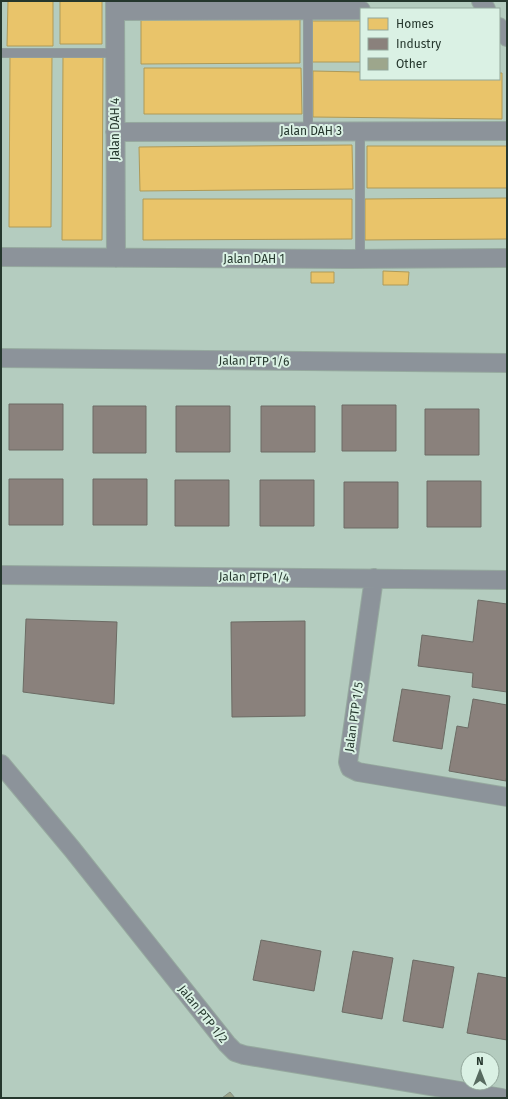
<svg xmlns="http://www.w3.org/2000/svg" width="508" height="1099" viewBox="0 0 508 1099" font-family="'Fira Sans',sans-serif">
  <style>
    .homes { fill: #e9c46a; stroke: #ae9a58 }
    .industry { fill: #8a817c; stroke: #6c6b64 }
    .building { fill: #9da68c; stroke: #879184 }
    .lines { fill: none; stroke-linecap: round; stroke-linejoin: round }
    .lane-casing { stroke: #96a99f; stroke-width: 10 }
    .street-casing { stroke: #96a99f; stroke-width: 20 }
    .lane { stroke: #8c939a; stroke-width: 9 }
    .street { stroke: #8c939a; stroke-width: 18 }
    .labels { text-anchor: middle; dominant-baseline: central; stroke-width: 4; stroke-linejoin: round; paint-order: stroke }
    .street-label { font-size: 12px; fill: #25372d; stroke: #daf1e4 }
  </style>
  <rect width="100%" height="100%" fill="#b4ccbf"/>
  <path class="homes" d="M 8,1 L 53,1 L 53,46 L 7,46 Z
    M 60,1 L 102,1 L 102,44 L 60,44 Z
    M 141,17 L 300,17 L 300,63 L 141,64 Z
    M 312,21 L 361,21 L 361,62 L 312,62 Z
    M 10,56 L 52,56 L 51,227 L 9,227 Z
    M 63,56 L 103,56 L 102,240 L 62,240 Z
    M 144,68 L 301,68 L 302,114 L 144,114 Z
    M 313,71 L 361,72 L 361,79 L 499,79 L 499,73 L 502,73 L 502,119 L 313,117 Z
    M 352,145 L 353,189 L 140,191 L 139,147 Z
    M 367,146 L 507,146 L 507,188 L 367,188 Z
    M 507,198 L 507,239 L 365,240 L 365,199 Z
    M 143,199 L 352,199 L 352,239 L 143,240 Z
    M 383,271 L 409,272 L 408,285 L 383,285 Z
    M 311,272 L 334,272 L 334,283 L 311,283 Z"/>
  <path class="industry" d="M 9,404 L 63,404 L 63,450 L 9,450 Z
    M 342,405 L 396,405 L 396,451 L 342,451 Z
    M 93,406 L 146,406 L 146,453 L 93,453 Z
    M 176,406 L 230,406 L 230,452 L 176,452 Z
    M 261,406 L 315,406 L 315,452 L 261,452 Z
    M 425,409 L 479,409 L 479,455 L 425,455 Z
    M 9,479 L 63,479 L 63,525 L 9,525 Z
    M 93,479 L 147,479 L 147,525 L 93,525 Z
    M 175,480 L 229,480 L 229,526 L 175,526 Z
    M 260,480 L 314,480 L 314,526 L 260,526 Z
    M 427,481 L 481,481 L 481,527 L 427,527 Z
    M 344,482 L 398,482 L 398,528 L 344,528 Z
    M 478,600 L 507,604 L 507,692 L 472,687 L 473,673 L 418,666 L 422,635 L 473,642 Z
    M 26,619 L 117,622 L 114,704 L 23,692 Z
    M 305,621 L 305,716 L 232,717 L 231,622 Z
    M 402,689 L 450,696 L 442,749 L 393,741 Z
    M 473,699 L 507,705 L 507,774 L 506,781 L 449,771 L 457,726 L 468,728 Z
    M 261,940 L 321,951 L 314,991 L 253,980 Z
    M 353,951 L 393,958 L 382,1019 L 342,1012 Z
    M 413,960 L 454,967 L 443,1028 L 403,1021 Z
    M 478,973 L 507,978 L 507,1040 L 467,1033 Z"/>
  <path class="building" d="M 230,1092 L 235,1098 L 222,1098 Z"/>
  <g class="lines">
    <defs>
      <path id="lane" d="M 308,11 L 308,131
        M 1,53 L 115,53
        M 360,131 L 360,259"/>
      <path id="street" d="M 115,1 L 116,258
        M 481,1 L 486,9
        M 115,11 L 361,10
        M 499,27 L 507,37
        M 115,132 L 507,131
        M 1,257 L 348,259 L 507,258
        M 1,358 L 507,363
        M 1,575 L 507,580
        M 374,578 L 348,762 L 350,768 L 358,772 L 507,797
        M 1,764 L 72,849 L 227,1044 L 235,1052 L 244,1055 L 502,1098"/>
    </defs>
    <use href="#lane" class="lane-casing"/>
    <use href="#street" class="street-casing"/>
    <use href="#lane" class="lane"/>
    <use href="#street" class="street"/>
  </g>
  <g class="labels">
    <g class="street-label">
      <text transform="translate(115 129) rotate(-90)">Jalan DAH 4</text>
      <text x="311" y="131">Jalan DAH 3</text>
      <text x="254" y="259">Jalan DAH 1</text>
      <text transform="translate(254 361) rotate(1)">Jalan PTP 1/6</text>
      <text transform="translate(254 577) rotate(1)">Jalan PTP 1/4</text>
      <text transform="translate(354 717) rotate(-82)">Jalan PTP 1/5</text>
      <text transform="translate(203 1014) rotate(51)">Jalan PTP 1/2</text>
    </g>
  </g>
  <rect width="508" height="1099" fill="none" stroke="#25372d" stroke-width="4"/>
  <rect x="360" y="8" width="140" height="72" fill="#daf1e4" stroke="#92a79b"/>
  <rect x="368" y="18" width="20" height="12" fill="#e9c46a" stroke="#92a79b"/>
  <text x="396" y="28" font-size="12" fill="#25372d">Homes</text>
  <rect x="368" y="38" width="20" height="12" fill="#8a817c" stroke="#92a79b"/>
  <text x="396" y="48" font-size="12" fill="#25372d">Industry</text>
  <rect x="368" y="58" width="20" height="12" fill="#9da68c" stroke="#92a79b"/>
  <text x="396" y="68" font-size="12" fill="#25372d">Other</text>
  <g transform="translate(480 1071)"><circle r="19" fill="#daf1e4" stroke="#92a79b"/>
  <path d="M0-3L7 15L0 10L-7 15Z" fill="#576b60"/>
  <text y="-6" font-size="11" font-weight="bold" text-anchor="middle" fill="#25372d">N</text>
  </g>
</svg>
